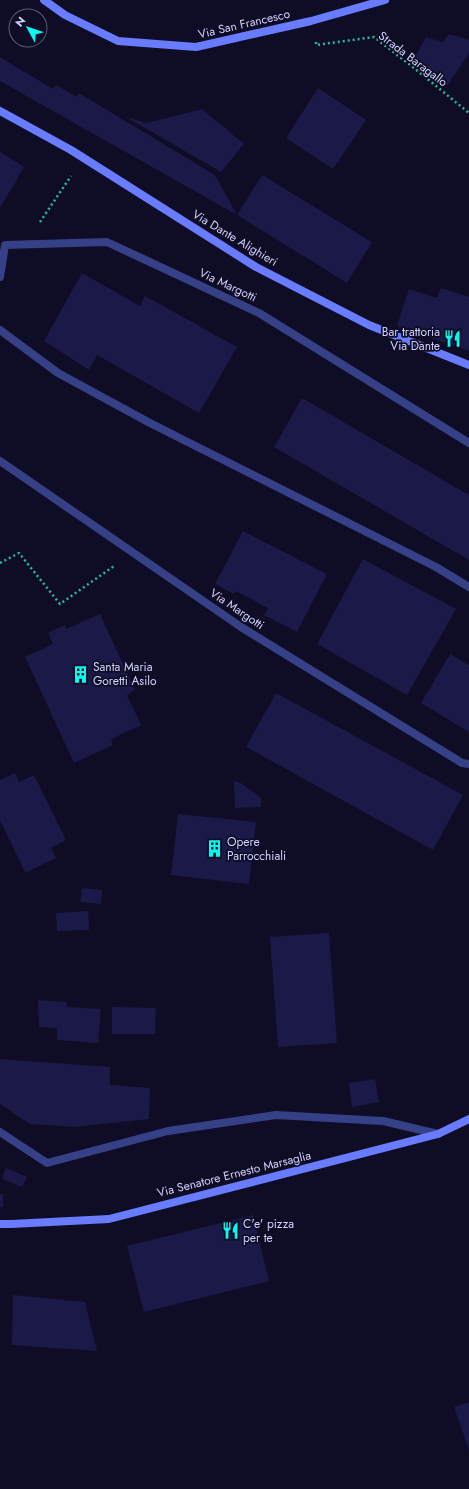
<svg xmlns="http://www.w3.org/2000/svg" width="469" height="1489" viewBox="0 0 469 1489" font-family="Jost,sans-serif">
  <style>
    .building { fill: #1b1947 }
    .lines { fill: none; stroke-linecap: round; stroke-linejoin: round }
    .path { stroke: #29bc9c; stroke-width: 2.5; stroke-dasharray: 2 3; stroke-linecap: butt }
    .street { stroke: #364086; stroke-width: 8 }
    .secondary { stroke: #697cff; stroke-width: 8 }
    .labels { text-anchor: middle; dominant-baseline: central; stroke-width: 3.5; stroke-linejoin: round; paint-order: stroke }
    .street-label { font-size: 12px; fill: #d2d3ff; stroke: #0e0d25 }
    .poi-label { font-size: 12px; fill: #d2d3ff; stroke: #0e0d25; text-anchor: start }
  </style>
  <rect width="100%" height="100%" fill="#0e0d25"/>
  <path class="building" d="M 449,34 L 469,40 L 469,53 L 447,86 L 415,57 L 426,37 L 443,42 Z
    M 0,57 L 53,89 L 56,85 L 76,97 L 79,93 L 215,175 L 237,215 L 0,81 Z
    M 318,88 L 366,120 L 333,169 L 286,138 Z
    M 202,109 L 244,144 L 221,172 L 126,117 L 146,123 Z
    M 0,152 L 24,167 L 0,208 Z
    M 262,175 L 372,242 L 347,283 L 237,215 Z
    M 82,273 L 140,306 L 145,296 L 237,347 L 199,413 L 97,355 L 89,370 L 44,341 Z
    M 441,288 L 469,297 L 469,351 L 399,327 L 397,325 L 409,289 L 437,298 Z
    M 302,398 L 469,495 L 469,560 L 274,447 Z
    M 243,531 L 327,574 L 297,632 L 264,615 L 268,608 L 236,591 L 234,594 L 215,584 Z
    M 363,559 L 456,609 L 407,695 L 317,644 Z
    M 100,614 L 135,690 L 127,695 L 141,725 L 111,739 L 113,745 L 74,763 L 25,657 L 53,644 L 48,633 L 65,625 L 66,629 Z
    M 450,654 L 469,665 L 469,732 L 421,703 Z
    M 276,693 L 463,795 L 433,850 L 246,747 Z
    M 15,773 L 19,782 L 34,775 L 66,840 L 51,848 L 56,858 L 27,872 L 25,872 L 0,820 L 0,780 Z
    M 234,781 L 241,783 L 261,798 L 261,807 L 235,808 Z
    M 178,814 L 256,822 L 249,884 L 171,875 Z
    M 82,888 L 102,890 L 101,904 L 80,902 Z
    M 88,911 L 89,930 L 57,931 L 56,913 Z
    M 329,933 L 337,1043 L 278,1047 L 270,937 Z
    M 38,1000 L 66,1002 L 67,1007 L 101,1009 L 98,1043 L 57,1040 L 57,1028 L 39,1027 Z
    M 112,1007 L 156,1008 L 155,1034 L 112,1034 Z
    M 0,1059 L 110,1067 L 110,1085 L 150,1088 L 149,1119 L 74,1127 L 30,1124 L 0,1104 Z
    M 375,1079 L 379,1102 L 352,1107 L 349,1083 Z
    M 6,1168 L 27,1177 L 22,1187 L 2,1179 Z
    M 0,1194 L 3,1194 L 3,1207 L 0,1207 Z
    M 253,1215 L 269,1281 L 144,1312 L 127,1246 Z
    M 13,1295 L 85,1302 L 97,1351 L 12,1345 Z
    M 469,1402 L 469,1450 L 454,1407 Z"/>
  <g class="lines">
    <path class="path" d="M 316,42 L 316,45 L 374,37 L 414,68 L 469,113
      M 40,222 L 71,176
      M 0,563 L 19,553 L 60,604 L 114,566"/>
    <path class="street" d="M 0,277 L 5,245 L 107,242 L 259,313 L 469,443
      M 0,330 L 58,373 L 150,423 L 436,567 L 469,587
      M 0,461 L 241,627 L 462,763 L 469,764
      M 0,1132 L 47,1163 L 168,1131 L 276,1115 L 383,1121 L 438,1134"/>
    <path class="secondary" d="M 44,0 L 65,15 L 118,41 L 196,47 L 311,21 L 385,0
      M 0,111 L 71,150 L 256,267 L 369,325 L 469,365
      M 0,1224 L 11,1224 L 109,1219 L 438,1134 L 469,1119"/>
  </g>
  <defs>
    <symbol id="restaurant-bare" viewBox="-9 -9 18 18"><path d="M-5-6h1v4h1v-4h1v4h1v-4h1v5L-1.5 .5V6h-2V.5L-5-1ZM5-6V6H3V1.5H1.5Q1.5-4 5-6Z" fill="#00fdef" stroke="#0e0d25" stroke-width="2.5" paint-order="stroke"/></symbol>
    <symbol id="building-bare" viewBox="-9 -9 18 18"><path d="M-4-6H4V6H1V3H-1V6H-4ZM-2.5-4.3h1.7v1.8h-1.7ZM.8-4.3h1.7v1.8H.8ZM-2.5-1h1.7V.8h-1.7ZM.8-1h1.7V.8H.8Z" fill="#00fdef" stroke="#0e0d25" stroke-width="2.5" paint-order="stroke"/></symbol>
  </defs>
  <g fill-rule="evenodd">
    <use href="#restaurant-bare" x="440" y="326" width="25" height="25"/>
    <use href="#building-bare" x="68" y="662" width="25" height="25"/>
    <use href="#building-bare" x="202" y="836" width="25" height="25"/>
    <use href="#restaurant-bare" x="218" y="1218" width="25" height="25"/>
  </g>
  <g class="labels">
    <g class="street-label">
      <text transform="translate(244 24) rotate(-13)">Via San Francesco</text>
      <text transform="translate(413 59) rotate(37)">Strada Baragallo</text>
      <text transform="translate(235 238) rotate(31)">Via Dante Alighieri</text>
      <text transform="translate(228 285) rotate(25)">Via Margotti</text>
      <text transform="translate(237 609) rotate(34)">Via Margotti</text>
      <text transform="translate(234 1174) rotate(-14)">Via Senatore Ernesto Marsaglia</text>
    </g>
    <g class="poi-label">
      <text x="440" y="332" text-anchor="end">Bar trattoria<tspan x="440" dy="14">Via Dante</tspan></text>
      <text x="93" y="667">Santa Maria<tspan x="93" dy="14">Goretti Asilo</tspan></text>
      <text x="227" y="842">Opere<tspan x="227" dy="14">Parrocchiali</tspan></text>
      <text x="243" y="1224">C'e' pizza<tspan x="243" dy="14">per te</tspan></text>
    </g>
  </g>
  <g transform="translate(28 28) rotate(310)"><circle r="19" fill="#0e0d25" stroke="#5c5c7c"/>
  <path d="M0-3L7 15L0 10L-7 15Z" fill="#00fdef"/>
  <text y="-6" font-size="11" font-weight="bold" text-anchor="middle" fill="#d2d3ff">N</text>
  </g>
</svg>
